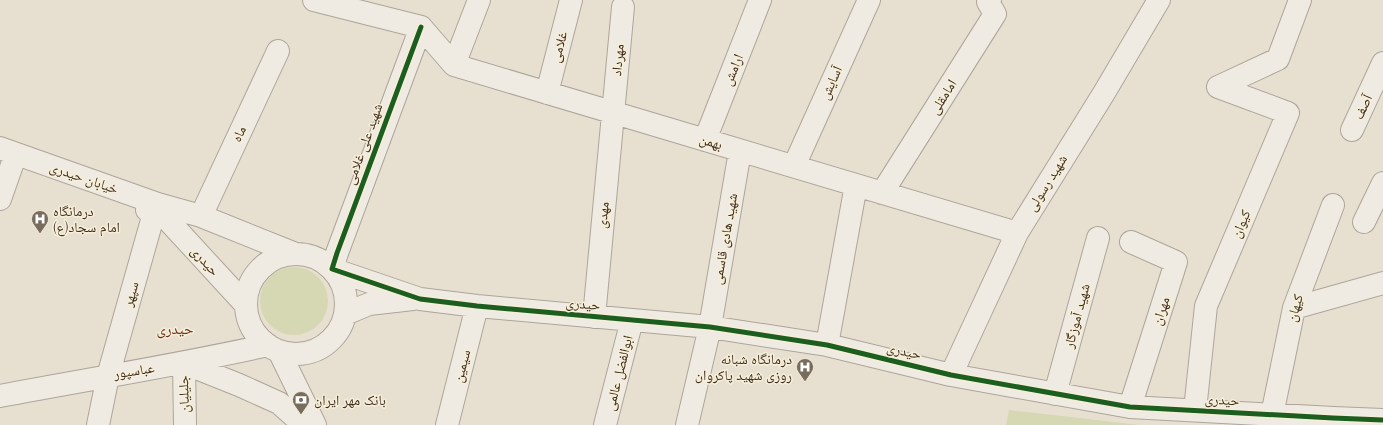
<svg xmlns="http://www.w3.org/2000/svg" width="1383" height="425" viewBox="0 0 1383 425" font-family="Spectral,'Noto Naskh Arabic',serif">
  <style>
    .green { fill: #d6d7b3 }
    .lines { fill: none; stroke-linecap: round; stroke-linejoin: round }
    .minor-casing { stroke: #ada599; stroke-width: 24 }
    .minor { stroke: #efebe3; stroke-width: 22 }
    .cycleway-casing { stroke: #f7eed8; stroke-width: 8 }
    .cycleway { stroke: #1b5e20; stroke-width: 5 }
    .labels { text-anchor: middle; dominant-baseline: central; stroke-width: 3; stroke-linejoin: round; paint-order: stroke }
    .street-label { font-size: 14px; fill: #3d2e20; stroke: #f7eed8 }
    .poi-label { font-size: 14px; fill: #3d2e20; stroke: #f7eed8; text-anchor: start }
    .neighbourhood-label { font-size: 15px; fill: #6b2e1e; stroke: #f7eed8 }
  </style>
  <rect width="100%" height="100%" fill="#e7e0d1"/>
  <path class="green" d="M260 301a34 34 0 1 1 68 0a34 34 0 1 1-68 0Z
    M 1009,410 L 1140,425 L 1006,425 Z"/>
  <g class="lines">
    <defs>
      <path id="minor" d="M 314,0 L 421,27
        M 421,27 L 337,253 L 332,269 L 420,299 L 477,306 L 710,327 L 827,345 L 951,375 L 1130,407 L 1333,418 L 1383,420
        M 421,27 L 454,65 L 1017,233
        M 454,65 L 479,0
        M 1218,87 L 1278,59 L 1300,0
        M 547,93 L 571,0
        M 1352,130 L 1383,63
        M 705,140 L 760,0
        M 0,148 L 158,204 L 201,216 L 293,253
        M 794,166 L 869,0
        M 882,193 L 995,14 L 988,2 L 990,0
        M 0,199 L 13,162
        M 147,210 L 165,217 L 246,305
        M 201,216 L 278,51
        M 1364,222 L 1383,183
        M246 304a50 50 0 1 1 100 0a50 50 0 1 1-100 0Z
        M 1294,308 L 1383,283
        M 345,314 L 369,304 L 413,299
        M 594,317 L 623,7
        M 827,345 L 856,185
        M 279,351 L 315,425
        M 951,375 L 1017,233 L 1104,93 L 1159,0
        M 1055,394 L 1098,238
        M 0,396 C 89,379 179,365 268,345
        M 1130,407 L 1176,262 L 1131,242
        M 1195,410 L 1206,306 L 1288,113 L 1218,87
        M 1272,415 L 1294,308 L 1333,205
        M 98,425 L 108,376 L 154,213
        M 185,425 L 184,363 L 239,385 L 279,403 L 304,425
        M 447,425 L 477,306
        M 605,425 L 632,320
        M 687,425 L 710,327 L 740,151"/>
    </defs>
    <use href="#minor" class="minor-casing"/>
    <use href="#minor" class="minor"/>
    <defs>
      <path id="cycleway" d="M 421,27 L 337,253 L 332,269 L 420,299 L 477,306 L 710,327 L 827,345 L 951,375 L 1130,407 L 1333,418 L 1383,420"/>
    </defs>
    <use href="#cycleway" class="cycleway-casing"/>
    <use href="#cycleway" class="cycleway"/>
  </g>
  <defs>
    <symbol id="hospital-pin" viewBox="-11 -11 22 30"><path d="M0 17L-7.5 6A9.5 9.5 0 1 1 7.5 6Z" fill="#786c5e" stroke="#f7eed8"/><path d="M-5-5h3v3.5h4V-5h3V5h-3V1.5h-4V5h-3Z" fill="#fff"/></symbol>
    <symbol id="bank-pin" viewBox="-11 -11 22 30"><path d="M0 17L-7.5 6A9.5 9.5 0 1 1 7.5 6Z" fill="#786c5e" stroke="#f7eed8"/><path d="M-6-4H6V4H-6ZM0-2.3a2.3 2.3 0 1 0 0 4.6a2.3 2.3 0 1 0 0-4.6Z" fill="#fff"/></symbol>
  </defs>
  <g fill-rule="evenodd">
    <use href="#hospital-pin" x="30" y="209" width="20" height="27"/>
    <use href="#hospital-pin" x="795" y="357" width="20" height="27"/>
    <use href="#bank-pin" x="291" y="390" width="20" height="27"/>
  </g>
  <g class="labels">
    <g class="street-label">
      <text transform="translate(559 47) rotate(-75)">غلامی</text>
      <text transform="translate(618 60) rotate(-85)">مهرداد</text>
      <text transform="translate(733 70) rotate(-68)">ارامش</text>
      <text transform="translate(831 83) rotate(-66)">آسایش</text>
      <text transform="translate(943 97) rotate(-58)">امامقلی</text>
      <text transform="translate(1363 107) rotate(-65)">آصف</text>
      <text transform="translate(239 134) rotate(-65)">ماه</text>
      <text transform="translate(711 142) rotate(17)">بهمن</text>
      <text transform="translate(364 144) rotate(-70)">شهید علی غلامی</text>
      <text transform="translate(84 178) rotate(19)">خیابان حیدری</text>
      <text transform="translate(1047 183) rotate(-58)">شهید رسولی</text>
      <text transform="translate(603 215) rotate(-84)">مهدی</text>
      <text transform="translate(1241 224) rotate(-67)">کیوان</text>
      <text transform="translate(725 239) rotate(-80)">شهید هادی قاسمی</text>
      <text transform="translate(205 261) rotate(48)">حیدری</text>
      <text transform="translate(131 294) rotate(-74)">سپهر</text>
      <text transform="translate(583 304) rotate(5)">حیدری</text>
      <text transform="translate(1295 308) rotate(-74)">کیهان</text>
      <text transform="translate(1161 311) rotate(-72)">مهران</text>
      <text transform="translate(1077 316) rotate(-75)">شهید آموزگار</text>
      <text transform="translate(904 351) rotate(13)">حیدری</text>
      <text transform="translate(462 366) rotate(-76)">سیمین</text>
      <text transform="translate(134 371) rotate(-9)">عباسپور</text>
      <text transform="translate(619 373) rotate(-76)">ابوالفضل عالمی</text>
      <text transform="translate(184 394) rotate(-92)">جلیلیان</text>
      <text transform="translate(1222 400) rotate(3)">حیدری</text>
    </g>
    <g class="poi-label">
      <text x="53" y="211">درمانگاه<tspan x="53" dy="16">امام سجاد(ع)</tspan></text>
      <text x="792" y="359" text-anchor="end">درمانگاه شبانه<tspan x="792" dy="16">روزی شهید پاکروان</tspan></text>
      <text x="314" y="400">بانک مهر ایران</text>
    </g>
    <g class="neighbourhood-label">
      <text x="175" y="329">حیدری</text>
    </g>
  </g>
</svg>
